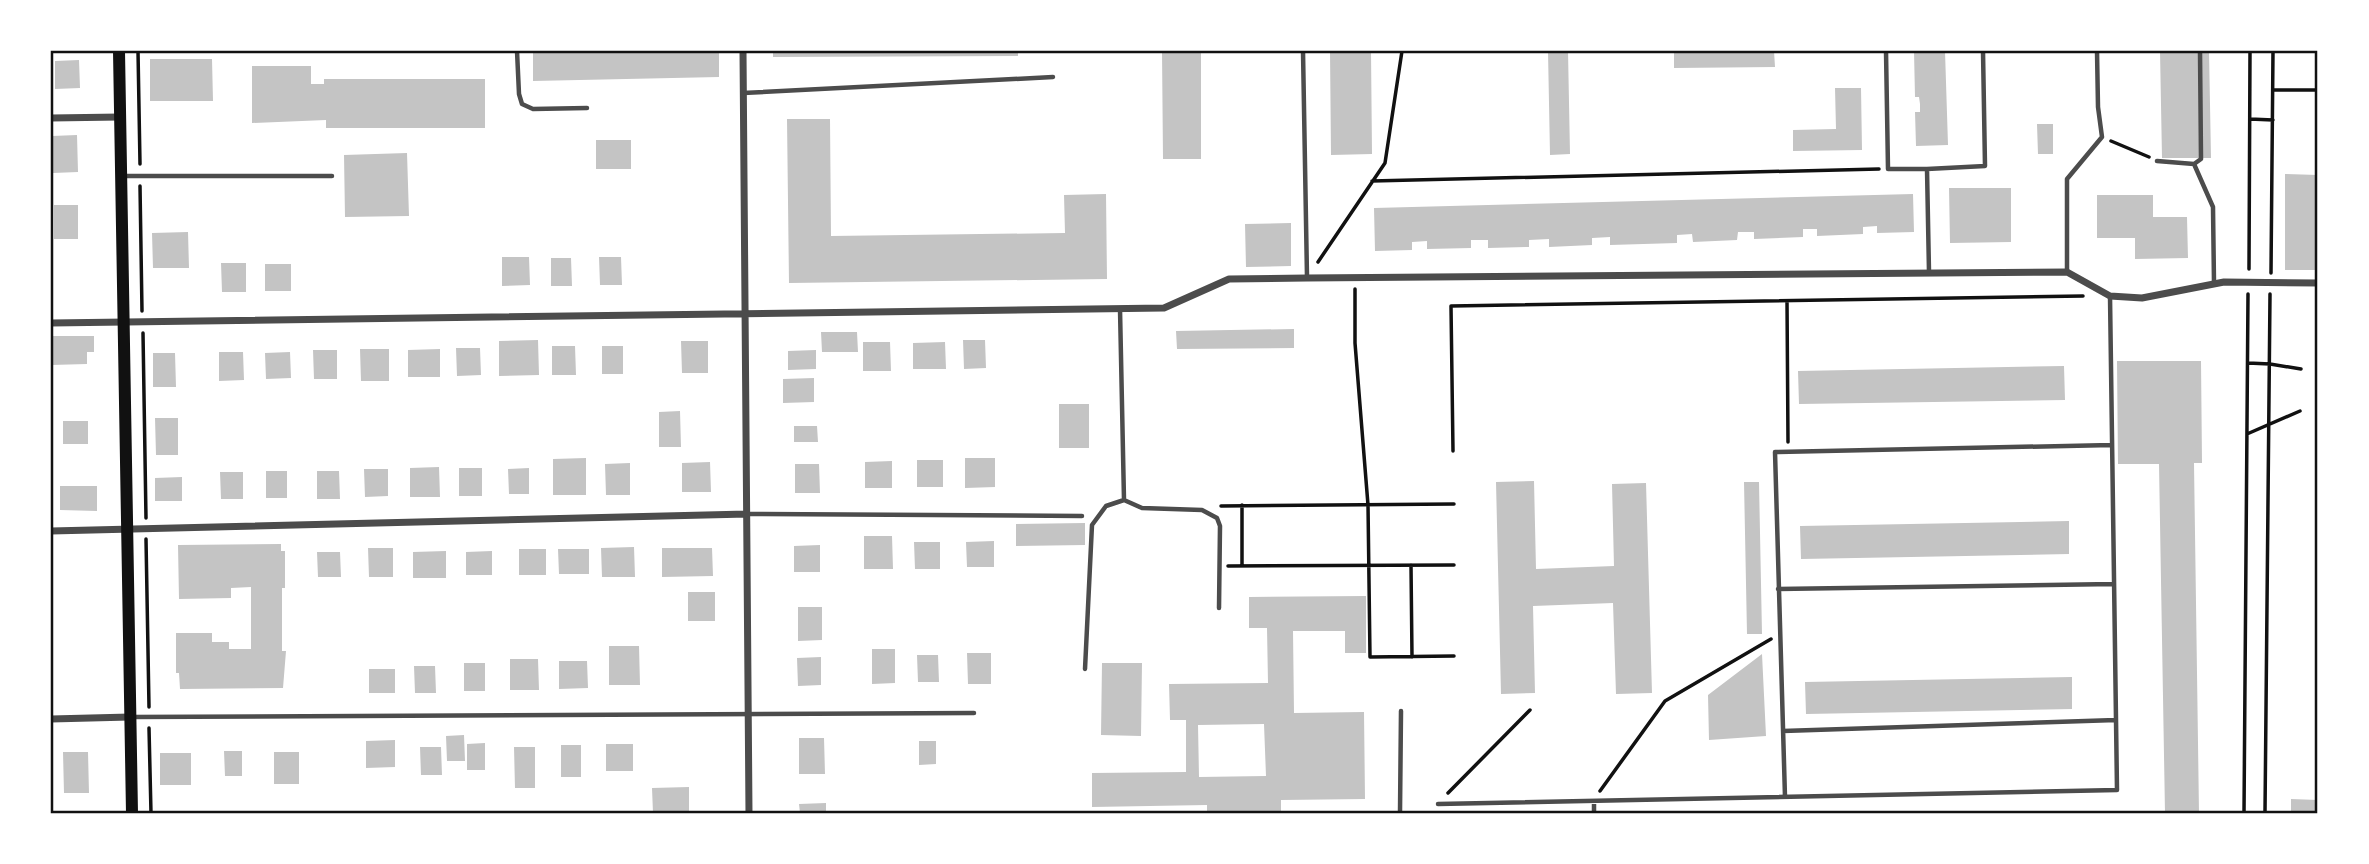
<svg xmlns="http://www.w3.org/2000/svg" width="2369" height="864" viewBox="0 0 2369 864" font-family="'Fira Sans',sans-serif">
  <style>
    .building { fill: #c4c4c4; fill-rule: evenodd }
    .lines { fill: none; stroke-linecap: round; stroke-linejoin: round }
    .path { stroke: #111; stroke-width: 3.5 }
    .service { stroke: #4c4c4c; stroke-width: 4.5 }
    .minor { stroke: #4c4c4c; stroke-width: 7 }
    .secondary { stroke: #111; stroke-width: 12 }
    .neatline { fill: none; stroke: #111; stroke-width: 2.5 }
  </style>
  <rect width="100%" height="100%" fill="#fff"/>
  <path class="building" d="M 533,51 L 719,51 L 719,77 L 533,81 Z
    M 773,51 L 1018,51 L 1018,56 L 773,57 Z
    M 1162,51 L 1201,51 L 1201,159 L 1163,159 Z
    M 1330,51 L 1371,51 L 1372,154 L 1331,155 Z
    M 1548,51 L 1568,51 L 1570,154 L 1550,155 Z
    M 1674,51 L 1774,51 L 1775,67 L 1674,68 Z
    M 1914,51 L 1945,51 L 1948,145 L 1916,146 L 1915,112 L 1920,112 L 1920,104 L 1919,97 L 1915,97 Z
    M 2160,51 L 2209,51 L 2211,158 L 2162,158 Z
    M 150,59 L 212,59 L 213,101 L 150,101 Z
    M 79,60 L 80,88 L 55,89 L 55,61 Z
    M 252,66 L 311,66 L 311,84 L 324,84 L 324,79 L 485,79 L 485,128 L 326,128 L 326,120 L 252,123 Z
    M 1835,88 L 1861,88 L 1862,150 L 1793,151 L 1793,130 L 1836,129 Z
    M 787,119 L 830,119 L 831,236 L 1065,233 L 1064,195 L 1106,194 L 1107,279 L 789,283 Z
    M 2037,124 L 2053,124 L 2053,154 L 2038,154 Z
    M 77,135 L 78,172 L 53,173 L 52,136 Z
    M 596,140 L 631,140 L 631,169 L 596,169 Z
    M 407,153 L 409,216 L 345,217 L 344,155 Z
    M 2285,174 L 2318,175 L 2318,270 L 2285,270 Z
    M 1949,188 L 2011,188 L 2011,242 L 1950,243 Z
    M 1913,194 L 1914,232 L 1877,233 L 1877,226 L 1863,227 L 1863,234 L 1817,236 L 1817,229 L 1803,229 L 1803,237 L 1754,239 L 1754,232 L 1738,232 L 1737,240 L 1693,242 L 1692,234 L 1677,235 L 1677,243 L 1610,245 L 1610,237 L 1592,238 L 1592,245 L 1549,247 L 1549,239 L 1529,240 L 1529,247 L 1488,248 L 1488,240 L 1471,240 L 1471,248 L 1427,249 L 1427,241 L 1412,242 L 1412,250 L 1375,251 L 1374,208 Z
    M 2097,195 L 2153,195 L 2153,217 L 2187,217 L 2188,258 L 2135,259 L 2135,238 L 2097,238 Z
    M 54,205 L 78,205 L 78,239 L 54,239 Z
    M 1291,223 L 1291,266 L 1246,267 L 1245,224 Z
    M 188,232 L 189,268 L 153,268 L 152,233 Z
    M 502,257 L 529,257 L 530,285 L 502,286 Z
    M 599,257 L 621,257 L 622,285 L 600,285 Z
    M 551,258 L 571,258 L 572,286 L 551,286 Z
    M 221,263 L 246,263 L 246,292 L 222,292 Z
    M 265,264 L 291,264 L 291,291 L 265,291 Z
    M 1294,329 L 1294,348 L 1177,349 L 1176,331 Z
    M 821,332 L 857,332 L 858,352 L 822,352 Z
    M 51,336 L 94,336 L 94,352 L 87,352 L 87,364 L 51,365 Z
    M 538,340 L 539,375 L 499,376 L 499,341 Z
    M 963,340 L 985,340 L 986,368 L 964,369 Z
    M 681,341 L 708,341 L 708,373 L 682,373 Z
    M 863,342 L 890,342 L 891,371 L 863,371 Z
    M 945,342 L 946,369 L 913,369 L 913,343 Z
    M 552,346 L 575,346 L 576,375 L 552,375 Z
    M 602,346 L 623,346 L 623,374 L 602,374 Z
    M 456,348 L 480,348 L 481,375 L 457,376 Z
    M 360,349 L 389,349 L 389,381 L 361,381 Z
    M 440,349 L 440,377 L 408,377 L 408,350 Z
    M 313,350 L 337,350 L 337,379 L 314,379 Z
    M 816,350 L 816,369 L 788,370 L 788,351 Z
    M 219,352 L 243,352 L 244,380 L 219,381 Z
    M 290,352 L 291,378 L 266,379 L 265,353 Z
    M 153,353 L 175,353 L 176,387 L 153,387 Z
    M 2117,361 L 2201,361 L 2202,463 L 2194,463 L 2199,813 L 2165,813 L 2159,464 L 2118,464 Z
    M 2064,366 L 2065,400 L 1799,404 L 1798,371 Z
    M 814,378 L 814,402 L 783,403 L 783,379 Z
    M 1059,404 L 1089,404 L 1089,448 L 1059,448 Z
    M 680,411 L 681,447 L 659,447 L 659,412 Z
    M 155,418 L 178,418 L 178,455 L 156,455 Z
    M 63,421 L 88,421 L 88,444 L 63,444 Z
    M 794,426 L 817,426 L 818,442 L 794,442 Z
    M 586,458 L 586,495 L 553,495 L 553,459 Z
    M 965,458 L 995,458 L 995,487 L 965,488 Z
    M 917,460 L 943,460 L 943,487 L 917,487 Z
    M 892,461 L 892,488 L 865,488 L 865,462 Z
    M 710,462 L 711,492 L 682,492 L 682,463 Z
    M 630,463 L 630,495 L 606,495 L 605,464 Z
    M 795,464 L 819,464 L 820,493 L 795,493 Z
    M 439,467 L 440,497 L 410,497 L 410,468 Z
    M 459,468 L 482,468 L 482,496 L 459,496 Z
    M 529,468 L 529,494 L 509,494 L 508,469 Z
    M 364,469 L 388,469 L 388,496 L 365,497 Z
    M 266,471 L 287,471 L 287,498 L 266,498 Z
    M 317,471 L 339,471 L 340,499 L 317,499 Z
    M 220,472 L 243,472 L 243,499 L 221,499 Z
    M 182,477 L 182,501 L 155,501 L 155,478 Z
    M 1534,481 L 1536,569 L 1614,566 L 1612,484 L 1646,483 L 1652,693 L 1616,694 L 1613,603 L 1533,606 L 1535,693 L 1501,694 L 1496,482 Z
    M 1744,482 L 1759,482 L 1762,634 L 1747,634 Z
    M 60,486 L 97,486 L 97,511 L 60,510 Z
    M 2069,521 L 2069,554 L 1801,559 L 1800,526 Z
    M 1085,523 L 1085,545 L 1016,546 L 1016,524 Z
    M 864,536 L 892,536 L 893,569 L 864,569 Z
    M 994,541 L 994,567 L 967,567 L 966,542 Z
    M 914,542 L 940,542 L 940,569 L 915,569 Z
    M 281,544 L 281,551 L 285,551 L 285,588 L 282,588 L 282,651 L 286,651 L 283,688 L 180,689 L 179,673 L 176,673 L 176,633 L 212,633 L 212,642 L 229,642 L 229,649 L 251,649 L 251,587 L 231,588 L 231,598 L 179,599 L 178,545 Z
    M 820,545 L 820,572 L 794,572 L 794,546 Z
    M 634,547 L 635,577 L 602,577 L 601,548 Z
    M 368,548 L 393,548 L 393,577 L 369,577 Z
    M 662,548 L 712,548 L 713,576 L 662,577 Z
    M 519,549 L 546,549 L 546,575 L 519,575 Z
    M 558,549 L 589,549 L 589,574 L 559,574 Z
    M 446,551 L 446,578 L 413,578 L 413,552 Z
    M 492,551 L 492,575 L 466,575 L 466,552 Z
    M 317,552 L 340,552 L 341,577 L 318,577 Z
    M 688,592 L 715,592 L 715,621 L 688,621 Z
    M 1366,596 L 1366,653 L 1345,653 L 1345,631 L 1293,631 L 1294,713 L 1364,712 L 1365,799 L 1281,800 L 1281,813 L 1207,813 L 1207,805 L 1092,807 L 1092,773 L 1186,772 L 1186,720 L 1170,720 L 1169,684 L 1268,683 L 1267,628 L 1249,628 L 1249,597 ZM 1264,724 L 1266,776 L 1199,777 L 1198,725 Z
    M 798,607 L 822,607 L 822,640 L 798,641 Z
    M 609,646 L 639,646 L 640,685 L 609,685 Z
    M 872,649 L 895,649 L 895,683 L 872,684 Z
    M 967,653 L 991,653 L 991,684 L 968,684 Z
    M 1762,654 L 1766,736 L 1709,740 L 1708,695 Z
    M 917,655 L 938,655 L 939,682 L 918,682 Z
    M 821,657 L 821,685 L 798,686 L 797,658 Z
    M 510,659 L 538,659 L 539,690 L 510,690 Z
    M 559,661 L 587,661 L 588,688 L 559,689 Z
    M 464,663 L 485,663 L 485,691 L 464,691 Z
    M 1102,663 L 1142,663 L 1141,736 L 1101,735 Z
    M 414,666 L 435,666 L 436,693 L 415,693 Z
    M 369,669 L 395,669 L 395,693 L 369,693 Z
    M 2072,677 L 2072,709 L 1806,714 L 1805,682 Z
    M 464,735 L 465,761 L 447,761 L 446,736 Z
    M 799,738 L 824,738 L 825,774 L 799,774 Z
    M 395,740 L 395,767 L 366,768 L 366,741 Z
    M 919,741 L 936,741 L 936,764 L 919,765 Z
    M 485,743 L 485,770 L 467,770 L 467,744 Z
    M 606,744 L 633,744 L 633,771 L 606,771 Z
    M 561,745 L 581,745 L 581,777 L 561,777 Z
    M 420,747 L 441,747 L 442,775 L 421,775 Z
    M 514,747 L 535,747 L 535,788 L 515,788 Z
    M 224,751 L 242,751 L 242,776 L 225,776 Z
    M 63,752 L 88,752 L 89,793 L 64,793 Z
    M 274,752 L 299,752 L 299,784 L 274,784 Z
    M 160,753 L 191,753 L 191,785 L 160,785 Z
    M 689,787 L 689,813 L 653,813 L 652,788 Z
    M 2291,799 L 2318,800 L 2318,813 L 2291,813 Z
    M 826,803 L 826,813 L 800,813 L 799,804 Z"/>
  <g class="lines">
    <path class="path" d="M 138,51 L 140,164
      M 2273,90 L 2318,90
      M 2250,119 L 2273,120
      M 2111,141 L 2149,157
      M 1372,181 L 1879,169
      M 140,186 L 142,311
      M 1318,262 L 1385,163 L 1402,51
      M 2249,269 L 2250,51
      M 2271,273 L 2273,51
      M 1355,289 L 1355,343 L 1368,505 L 1370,657 L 1454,656
      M 1787,301 L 1788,442
      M 143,333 L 146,518
      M 2248,363 L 2270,364 L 2301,369
      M 2247,434 L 2300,411
      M 1453,451 L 1451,306 L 2083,296
      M 1242,505 L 1242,566
      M 1221,506 L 1454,504
      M 146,539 L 149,707
      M 1411,565 L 1412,657
      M 1228,566 L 1454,565
      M 149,728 L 151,813
      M 1600,791 L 1665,701 L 1771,639
      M 1448,793 L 1530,710
      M 2244,813 L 2248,294
      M 2265,813 L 2270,294"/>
    <path class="service" d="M 517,51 L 519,94 L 522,104 L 533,109 L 587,108
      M 1303,51 L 1307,277
      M 1886,51 L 1888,169 L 1927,169 L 1929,272
      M 743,93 L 1053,77
      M 2157,161 L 2194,164 L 2213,207 L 2214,283
      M 2194,164 L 2201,159 L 2200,51
      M 1927,169 L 1985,166 L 1983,51
      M 122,176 L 332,176
      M 2067,271 L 2067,179 L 2102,137 L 2098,107 L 2097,51
      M 1120,309 L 1124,500
      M 747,514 L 1082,516
      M 1778,589 L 2114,584
      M 1085,669 L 1092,525 L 1106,506 L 1124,500 L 1142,508 L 1202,510 L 1217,518 L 1220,526 L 1219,608
      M 131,717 L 974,713
      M 1783,731 L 2116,720
      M 1785,797 L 1775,452 L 2112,445
      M 1438,804 L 2117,790 L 2110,296
      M 1400,813 L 1401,711
      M 1594,813 L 1594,801"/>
    <path class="minor" d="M 743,51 L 749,813
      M 51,118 L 120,117
      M 51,323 L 1164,308 L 1229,279 L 1307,278 L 2067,272 L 2110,296 L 2142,298 L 2224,282 L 2318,283
      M 51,531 L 747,514
      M 51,719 L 130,717"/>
    <path class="secondary" d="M 119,51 L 132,813"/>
  </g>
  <rect width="2369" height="864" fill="none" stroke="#ffffff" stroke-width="105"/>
  <rect x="52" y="52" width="2264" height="760" class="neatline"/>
</svg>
